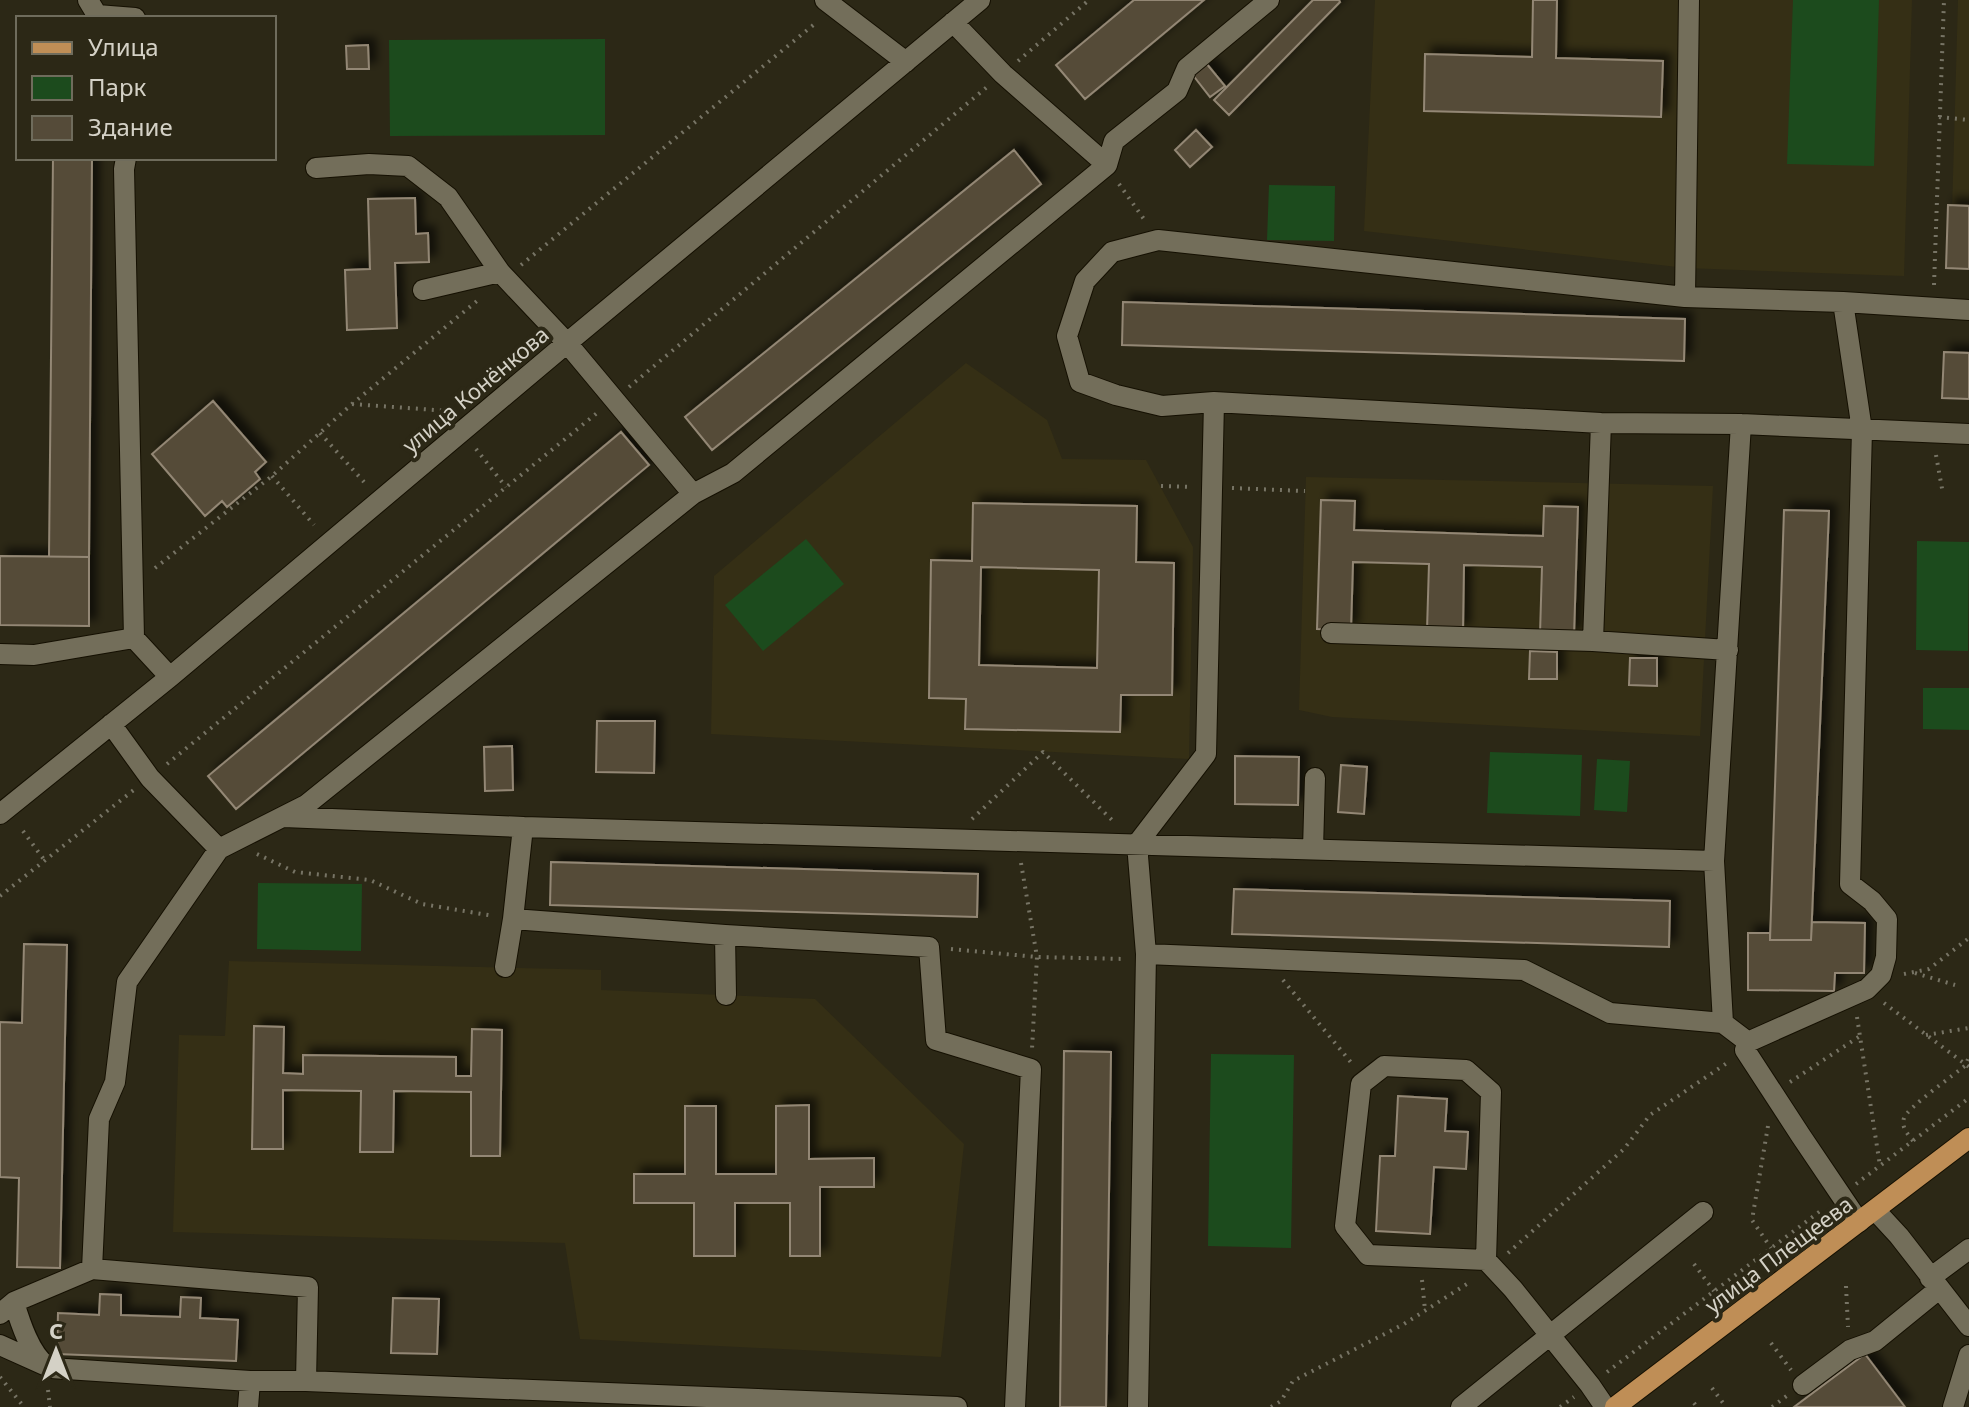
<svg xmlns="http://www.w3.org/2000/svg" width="1969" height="1407" viewBox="0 0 1969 1407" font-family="'Noto Sans',sans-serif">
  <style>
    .built { fill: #352f15 }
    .green { fill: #1c4b1d }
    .building { fill: #554b39; stroke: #938774; stroke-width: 2; fill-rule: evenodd; filter: url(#shadow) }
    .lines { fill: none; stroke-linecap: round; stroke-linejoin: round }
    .minor-casing { stroke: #151002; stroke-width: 22 }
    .major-casing { stroke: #151002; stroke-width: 22 }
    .path { stroke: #777465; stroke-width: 4; stroke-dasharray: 2 6; stroke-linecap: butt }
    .minor { stroke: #736e5a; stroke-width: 20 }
    .major { stroke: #bf8e56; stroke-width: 20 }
    .labels { text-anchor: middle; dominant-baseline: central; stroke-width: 8; stroke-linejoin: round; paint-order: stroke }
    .street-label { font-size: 22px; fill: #d4d1c6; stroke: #2c2816 }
  </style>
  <defs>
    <filter id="shadow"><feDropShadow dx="7" dy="-7" stdDeviation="4" flood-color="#0009"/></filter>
  </defs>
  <rect width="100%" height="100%" fill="#2c2816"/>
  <path class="built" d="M 1375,0 L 1912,0 L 1904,276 L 1686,268 L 1364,231 Z
    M 1958,0 L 1969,0 L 1969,213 L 1952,212 Z
    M 966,363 L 1047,420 L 1062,459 L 1146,460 L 1193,547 L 1189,759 L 711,734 L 714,576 Z
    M 1306,477 L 1713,486 L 1700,736 L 1332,717 L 1299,710 Z
    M 229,961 L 601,970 L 601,990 L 815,999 L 964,1144 L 941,1357 L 580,1339 L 565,1243 L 173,1232 L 179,1035 L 225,1036 Z"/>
  <path class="green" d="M 1793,0 L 1879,0 L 1874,166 L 1787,164 Z
    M 605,39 L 605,135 L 390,136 L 389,40 Z
    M 1269,185 L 1335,186 L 1334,241 L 1267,240 Z
    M 806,539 L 844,584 L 763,651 L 725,605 Z
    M 1917,541 L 1969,542 L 1968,651 L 1916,650 Z
    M 1923,688 L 1969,688 L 1969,730 L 1923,729 Z
    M 1490,752 L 1582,755 L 1580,816 L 1487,813 Z
    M 1597,759 L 1630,761 L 1627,812 L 1594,810 Z
    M 258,883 L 362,884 L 361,951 L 257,949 Z
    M 1211,1054 L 1294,1055 L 1291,1248 L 1208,1246 Z"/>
  <path class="building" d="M 1134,0 L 1204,0 L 1085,99 L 1056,65 Z
    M 1313,0 L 1339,0 L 1340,2 L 1229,115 L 1214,100 Z
    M 1533,0 L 1557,0 L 1556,58 L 1663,61 L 1661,117 L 1424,111 L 1425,54 L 1532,57 Z
    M 368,45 L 369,69 L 347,69 L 346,46 Z
    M 1206,63 L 1225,86 L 1210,97 L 1192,74 Z
    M 1196,130 L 1212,147 L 1190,167 L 1175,150 Z
    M 1014,150 L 1041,184 L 712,450 L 685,417 Z
    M 53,158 L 92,158 L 89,557 L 49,557 Z
    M 415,198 L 416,234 L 428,233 L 429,262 L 395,263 L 397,328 L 347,330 L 345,270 L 370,269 L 368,199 Z
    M 1948,205 L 1969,206 L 1969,269 L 1946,268 Z
    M 1123,302 L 1685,319 L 1684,361 L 1122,345 Z
    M 1944,352 L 1969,353 L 1969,399 L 1942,398 Z
    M 213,401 L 266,462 L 255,472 L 260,479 L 227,507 L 222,501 L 205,516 L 152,454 Z
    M 621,432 L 649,465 L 236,809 L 208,776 Z
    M 1321,500 L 1355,501 L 1354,530 L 1543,536 L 1544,506 L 1578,507 L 1574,636 L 1540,634 L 1542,567 L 1464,565 L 1463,631 L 1427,630 L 1429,564 L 1353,562 L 1351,630 L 1317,629 Z
    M 973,503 L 1137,506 L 1136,562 L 1174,563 L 1172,695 L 1121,695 L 1120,732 L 965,729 L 966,699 L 929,698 L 931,560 L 972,561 ZM 981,567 L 1099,570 L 1097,668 L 979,665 Z
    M 1784,510 L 1829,511 L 1811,940 L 1770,940 Z
    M 0,556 L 89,557 L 89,626 L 0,625 Z
    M 1530,651 L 1557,652 L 1557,679 L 1529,679 Z
    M 1630,658 L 1657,658 L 1657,686 L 1629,685 Z
    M 597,721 L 655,721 L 654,773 L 596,772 Z
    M 512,746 L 513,790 L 485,791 L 484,747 Z
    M 1235,756 L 1299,757 L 1298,805 L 1235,804 Z
    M 1341,765 L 1367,767 L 1364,814 L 1338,812 Z
    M 551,862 L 978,874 L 977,917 L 550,905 Z
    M 1234,889 L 1670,901 L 1669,947 L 1232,934 Z
    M 1812,922 L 1865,923 L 1864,973 L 1835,973 L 1834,991 L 1748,990 L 1748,933 L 1770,933 L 1770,940 L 1811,940 Z
    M 24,944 L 67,945 L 60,1268 L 17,1267 L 19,1178 L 0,1177 L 0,1022 L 22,1023 Z
    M 254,1026 L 284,1027 L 283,1073 L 303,1074 L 303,1055 L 456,1057 L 456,1076 L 471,1076 L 472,1029 L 502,1030 L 500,1156 L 471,1156 L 471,1092 L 394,1091 L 393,1152 L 360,1152 L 361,1091 L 283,1090 L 283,1149 L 252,1149 Z
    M 1064,1051 L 1111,1052 L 1106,1407 L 1060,1407 Z
    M 1398,1096 L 1447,1099 L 1445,1131 L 1468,1132 L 1466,1169 L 1434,1167 L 1430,1234 L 1376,1231 L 1380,1156 L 1395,1156 Z
    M 809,1105 L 809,1159 L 874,1158 L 874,1187 L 820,1187 L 820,1256 L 790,1256 L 790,1203 L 735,1203 L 735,1256 L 694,1256 L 694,1203 L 634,1203 L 634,1174 L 685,1174 L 685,1106 L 716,1106 L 716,1174 L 776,1174 L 776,1106 Z
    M 100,1294 L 121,1295 L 121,1315 L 180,1317 L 181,1297 L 201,1298 L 200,1318 L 238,1320 L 236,1361 L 57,1354 L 58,1313 L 99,1315 Z
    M 393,1298 L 439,1299 L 437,1354 L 391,1353 Z
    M 1865,1354 L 1905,1407 L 1794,1407 Z"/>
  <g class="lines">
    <defs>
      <path id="minor" d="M 88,0 L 97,15 L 135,18
        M 825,0 L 906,62
        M 953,22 L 1003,74 L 1107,165
        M 126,158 L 124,169 L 134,638
        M 316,168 L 369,164 L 408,166 L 448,197 L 500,272
        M 423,290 L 500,272 L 567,343 L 693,494
        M 1685,297 L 1689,0
        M 1969,310 L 1843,302 L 1685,297 L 1158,240 L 1112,252 L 1085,281 L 1067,336 L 1080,382 L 1116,395 L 1162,406 L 1214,402 L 1601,423 L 1741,424 L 1969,434
        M 1331,633 L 1593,641 L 1728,650
        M 1593,641 L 1601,423
        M 0,654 L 34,655 L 134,638 L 170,677
        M 111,724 L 150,778 L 219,849
        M 0,814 L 170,677 L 567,343 L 980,0
        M 284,817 L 523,827 L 1714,861
        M 523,827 L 513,919 L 725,935 L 929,947 L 936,1040 L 1031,1069 L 1015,1407
        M 1313,849 L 1315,778
        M 725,935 L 726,995
        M 1146,954 L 1524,970 L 1610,1013 L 1723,1023 L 1748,1042 L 1745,1050 L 1801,1136 L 1859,1222
        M 505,967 L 513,919
        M 1723,1023 L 1714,861 L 1741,424
        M 1748,1042 L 1867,989 L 1881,975 L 1886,957 L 1887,919 L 1872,901 L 1850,884 L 1862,430 L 1843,302
        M 1875,1210 L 1899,1236 L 1969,1326
        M 1486,1260 L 1368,1255 L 1345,1226 L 1361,1084 L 1384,1066 L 1466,1070 L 1491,1092 L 1486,1260 L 1513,1289 L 1590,1385 L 1605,1407
        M 92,1269 L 99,1119 L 115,1082 L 127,982 L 219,849 L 306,805 L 693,494 L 733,473 L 1107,165 L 1114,141 L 1177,91 L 1187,68 L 1269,0
        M 1930,1278 L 1969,1249
        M 14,1302 C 20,1322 30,1354 47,1366
        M 0,1314 L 14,1302 L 92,1269 L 308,1287 L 306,1381
        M 0,1345 L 51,1368 L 250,1381 L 306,1381 L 957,1407
        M 1803,1385 L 1850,1350 L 1875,1341 L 1939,1289
        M 248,1407 L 250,1381
        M 1138,1407 L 1146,954 L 1137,844 L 1206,754 L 1214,402
        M 1461,1407 L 1703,1212
        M 1953,1407 L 1969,1355"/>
      <path id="major" d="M 1615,1407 L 1969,1138"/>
    </defs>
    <use href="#minor" class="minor-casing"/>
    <use href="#major" class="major-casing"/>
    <path class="path" d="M 1018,61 L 1089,0
      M 1939,117 L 1969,120
      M 1119,184 L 1146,222
      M 521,265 L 817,22
      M 1934,285 L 1944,0
      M 629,387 L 987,87
      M 352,404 L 449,411
      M 320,433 L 364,482
      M 476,449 L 506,487
      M 1936,455 L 1943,494
      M 272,476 L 314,525
      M 1161,486 L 1191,487
      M 1232,488 L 1305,491
      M 155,568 L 272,476 L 352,404 L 477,301
      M 167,764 L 597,413
      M 972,819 L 1043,752 L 1115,823
      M 23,831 L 45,861
      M 257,854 L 295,872 L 370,880 L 422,904 L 494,916
      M 1021,863 L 1037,957 L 1032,1049
      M 0,896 L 135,789
      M 951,949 L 1037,957 L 1126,959
      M 1915,973 L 1955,985
      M 1904,974 L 1929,969 L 1969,938
      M 1283,980 L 1354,1066
      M 1884,1003 L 1969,1067
      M 1857,1017 L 1880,1166
      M 1926,1035 L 1969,1028
      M 1790,1082 L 1860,1036
      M 1768,1126 L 1752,1220 L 1771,1248
      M 1913,1141 C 1908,1134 1901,1128 1904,1118 C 1907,1108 1955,1074 1966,1065 L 1969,1056
      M 1856,1184 L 1969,1098
      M 1508,1253 L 1624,1149 L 1650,1115 L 1727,1063
      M 1694,1264 L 1714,1291
      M 1422,1280 L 1425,1310
      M 1846,1286 L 1848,1327
      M 1771,1343 L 1791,1370
      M 1607,1372 L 1823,1209
      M 0,1377 L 24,1407
      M 1712,1388 L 1726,1407
      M 48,1390 L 50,1407
      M 1694,1403 L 1697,1407
      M 1271,1407 L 1281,1401 L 1293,1381 L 1404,1324 L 1470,1282
      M 1560,1407 L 1574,1397
      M 1772,1407 L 1788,1395"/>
    <use href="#minor" class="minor"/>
    <use href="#major" class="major"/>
  </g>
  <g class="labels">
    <g class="street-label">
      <text transform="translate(475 389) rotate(-40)">улица Конёнкова</text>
      <text transform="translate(1778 1254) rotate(-37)">улица Плещеева</text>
    </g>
  </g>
  <rect x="16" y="16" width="260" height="144" fill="#2c2816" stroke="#6f6c5c" stroke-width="2"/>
  <rect x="32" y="42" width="40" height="12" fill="#bf8e56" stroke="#6f6c5c" stroke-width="2"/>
  <text x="88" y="56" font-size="24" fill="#d4d1c6">Улица</text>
  <rect x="32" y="76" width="40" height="24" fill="#1c4b1d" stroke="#6f6c5c" stroke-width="2"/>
  <text x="88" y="96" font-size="24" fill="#d4d1c6">Парк</text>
  <rect x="32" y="116" width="40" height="24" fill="#554b39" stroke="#6f6c5c" stroke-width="2"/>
  <text x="88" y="136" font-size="24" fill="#d4d1c6">Здание</text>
  <g transform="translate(56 1351)" stroke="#2c2816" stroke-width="6" paint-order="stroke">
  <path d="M0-6L14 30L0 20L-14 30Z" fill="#d4d1c6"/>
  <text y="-12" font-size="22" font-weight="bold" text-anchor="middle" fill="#d4d1c6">С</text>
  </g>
</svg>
